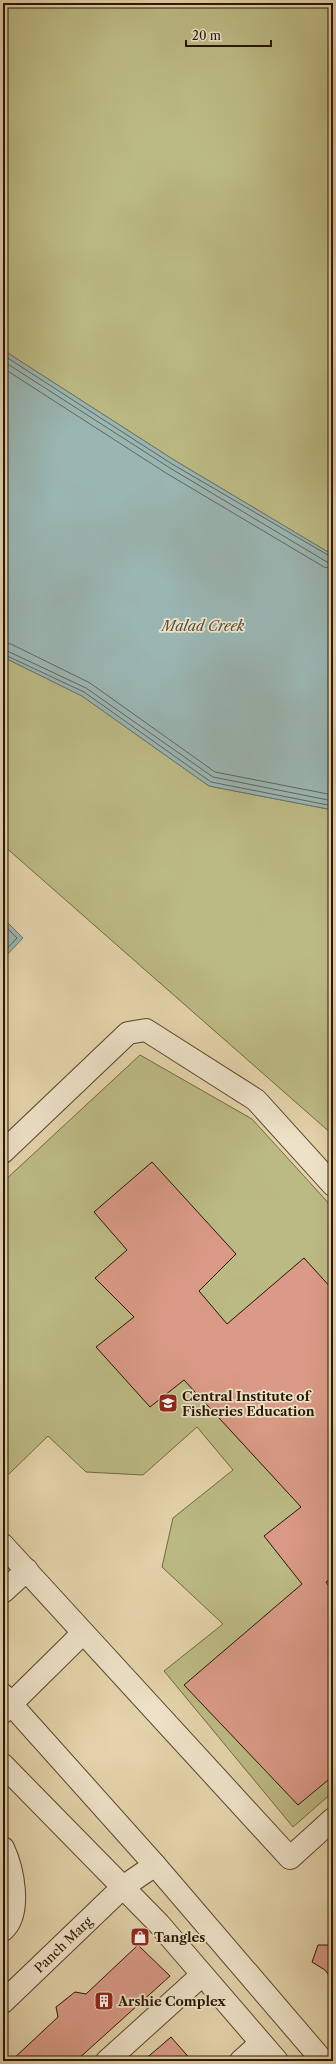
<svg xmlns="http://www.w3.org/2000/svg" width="336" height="2064" viewBox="0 0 336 2064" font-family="'Libre Caslon Text',serif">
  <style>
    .green { fill: #bcba84; stroke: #726842 }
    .water { fill: #9ab6b3; stroke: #6c766b }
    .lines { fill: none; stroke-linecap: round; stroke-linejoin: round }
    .shore { stroke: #61665a; stroke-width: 1 }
    .building { fill: #da9a87; stroke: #281600 }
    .minor-casing { stroke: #57452b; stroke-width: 24 }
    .minor { stroke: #ede2c8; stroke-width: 22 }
    .labels { text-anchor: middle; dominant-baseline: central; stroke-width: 3.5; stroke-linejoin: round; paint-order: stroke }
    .poi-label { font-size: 13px; font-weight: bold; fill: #281600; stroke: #ede2c8; text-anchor: start }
    .street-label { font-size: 13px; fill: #281600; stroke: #ede2c8 }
    .water-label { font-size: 14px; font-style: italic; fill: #504e3f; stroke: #ede2c8 }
  </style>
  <rect width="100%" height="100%" fill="#e4d3ab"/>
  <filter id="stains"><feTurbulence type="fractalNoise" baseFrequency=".005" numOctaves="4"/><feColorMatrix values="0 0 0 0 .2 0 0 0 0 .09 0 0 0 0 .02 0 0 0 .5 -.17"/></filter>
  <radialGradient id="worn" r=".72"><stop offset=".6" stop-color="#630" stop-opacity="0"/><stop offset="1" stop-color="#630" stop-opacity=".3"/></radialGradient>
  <path class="green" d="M 3,3 L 333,3 L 333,555 L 174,460 L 3,350 Z
    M 3,657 L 82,696 L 209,786 L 333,810 L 333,1135 L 3,845 Z
    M 140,1055 L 252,1119 L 333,1208 L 333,1792 L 293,1827 L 164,1671 L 223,1624 L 162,1567 L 173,1518 L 233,1470 L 197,1427 L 143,1475 L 86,1472 L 48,1436 L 9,1474 L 3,1474 L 3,1182 Z"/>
  <path class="water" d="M 3,350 L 174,460 L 333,555 L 333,810 L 209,786 L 82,696 L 3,657 Z
    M 3,918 L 23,938 L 3,959 Z"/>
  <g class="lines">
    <path class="shore" d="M 3,355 L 172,464 L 333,558
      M 3,361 L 170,468 L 327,562 L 333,563
      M 3,368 L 166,473 L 324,567 L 333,569
      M 3,643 L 11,644 L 90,683 L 215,772 L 333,795
      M 3,649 L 86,688 L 213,777 L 333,801
      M 3,654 L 84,692 L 211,782 L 333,806
      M 3,924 L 17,938 L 3,953"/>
  </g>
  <path class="building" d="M 152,1162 L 236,1254 L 199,1291 L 227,1324 L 304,1258 L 333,1290 L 333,1577 L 326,1582 L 333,1592 L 333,1776 L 298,1805 L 184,1685 L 302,1584 L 264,1536 L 301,1507 L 184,1380 L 150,1407 L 96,1347 L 134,1317 L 95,1278 L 127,1250 L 94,1212 Z
    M 138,1945 L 170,1976 L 76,2061 L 11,2061 L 58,2017 L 56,2007 L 75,1992 L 86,1994 Z
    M 318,1945 L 333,1945 L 333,1981 L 325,1970 L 312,1962 Z
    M 171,2037 L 192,2061 L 143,2061 Z"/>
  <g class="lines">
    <defs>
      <g id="minor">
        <path d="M 3,1152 L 128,1033 L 146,1030 L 256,1100 L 333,1185"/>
        <path d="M 3,1545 L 290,1858 L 333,1819"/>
        <path d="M 3,1592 L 27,1570"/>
        <path d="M 3,1695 L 155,1865 L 323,2061"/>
        <path d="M 3,1712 L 83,1633"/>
        <path d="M 3,1765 L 159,1924 L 277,2061"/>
        <path d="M 3,1848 C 13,1869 22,1913 3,1930"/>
        <path id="s1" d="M 3,2002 L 123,1887 L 155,1865"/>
        <path d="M 107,2061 L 202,1975"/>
        <path d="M 241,2061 L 261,2043"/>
      </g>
    </defs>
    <use href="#minor" class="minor-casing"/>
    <use href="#minor" class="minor"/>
  </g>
  <defs>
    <symbol id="university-square" viewBox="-11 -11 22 22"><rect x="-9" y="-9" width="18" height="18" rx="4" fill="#8f2418" stroke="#ede2c8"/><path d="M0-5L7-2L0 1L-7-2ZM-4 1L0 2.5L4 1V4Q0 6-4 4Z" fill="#fff"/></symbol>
    <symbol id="shop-square" viewBox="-11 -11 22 22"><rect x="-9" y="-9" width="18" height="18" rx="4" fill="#8f2418" stroke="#ede2c8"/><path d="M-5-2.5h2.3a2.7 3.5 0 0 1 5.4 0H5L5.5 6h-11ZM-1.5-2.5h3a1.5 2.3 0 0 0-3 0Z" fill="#fff"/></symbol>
    <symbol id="building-square" viewBox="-11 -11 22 22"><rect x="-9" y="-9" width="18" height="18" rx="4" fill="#8f2418" stroke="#ede2c8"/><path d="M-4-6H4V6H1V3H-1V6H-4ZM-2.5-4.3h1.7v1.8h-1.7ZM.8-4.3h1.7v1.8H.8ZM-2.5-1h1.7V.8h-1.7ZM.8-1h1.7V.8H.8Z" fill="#fff"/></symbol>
  </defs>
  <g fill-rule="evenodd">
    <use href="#university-square" x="157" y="1392" width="22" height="22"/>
    <use href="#shop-square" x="129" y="1926" width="22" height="22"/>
    <use href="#building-square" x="93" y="1990" width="22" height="22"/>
  </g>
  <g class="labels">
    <g class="poi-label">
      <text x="182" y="1396">Central Institute of<tspan x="182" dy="15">Fisheries Education</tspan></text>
      <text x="154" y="1937">Tangles</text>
      <text x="118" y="2001">Arshie Complex</text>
    </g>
    <g class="street-label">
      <text stroke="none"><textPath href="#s1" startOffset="83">Panch Marg</textPath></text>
    </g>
    <g class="water-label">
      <text x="203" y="626">Malad Creek</text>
    </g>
  </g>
  <rect width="336" height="2064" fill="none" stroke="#e4d3ab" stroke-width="16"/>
  <rect x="4" y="4" width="328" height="2056" fill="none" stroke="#281600" stroke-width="2"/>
  <rect x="8" y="8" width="320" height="2048" fill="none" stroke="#281600"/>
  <path d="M186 40v6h85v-6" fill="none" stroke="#281600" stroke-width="2"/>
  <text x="192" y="40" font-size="12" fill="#281600" stroke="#ede2c8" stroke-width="3" paint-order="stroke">20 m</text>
  <rect width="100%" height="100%" filter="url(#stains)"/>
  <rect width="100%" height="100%" fill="url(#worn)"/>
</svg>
